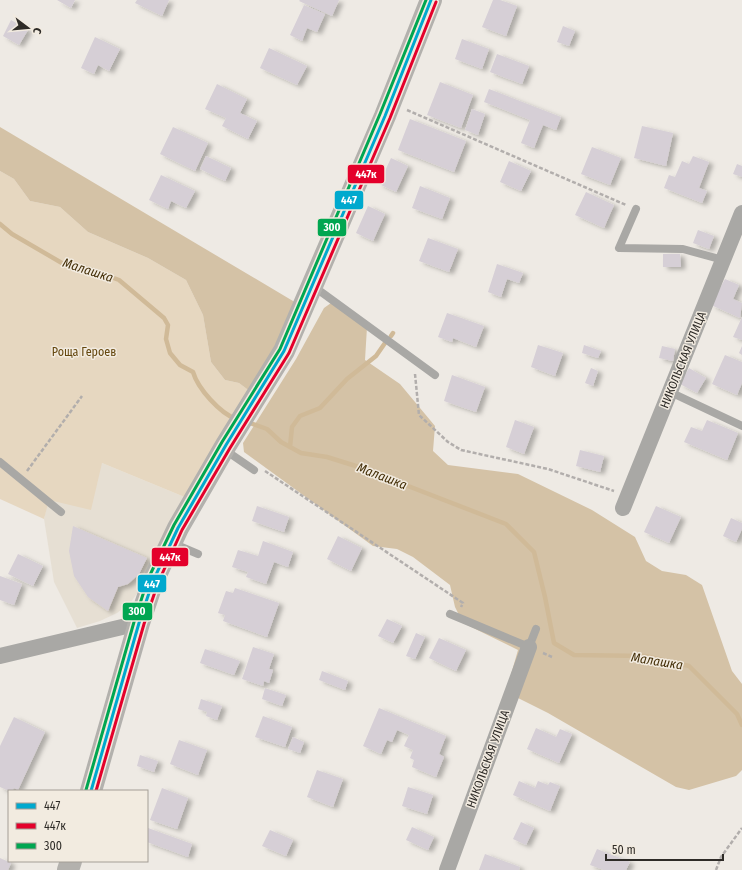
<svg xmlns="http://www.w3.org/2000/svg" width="742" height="870" viewBox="0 0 742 870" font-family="'Fira Sans Condensed',sans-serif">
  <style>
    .built { fill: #e6dfd3 }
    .green { fill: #e6d7c0 }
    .forest { fill: #d4c2a6 }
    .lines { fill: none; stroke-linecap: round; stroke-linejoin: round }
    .stream { stroke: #d0ba98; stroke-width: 4.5 }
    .building { fill: #d6cfd6; filter: url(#shadow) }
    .path { stroke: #b2aeac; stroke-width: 2.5; stroke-dasharray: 4 2; stroke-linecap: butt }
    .lane { stroke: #a9a8a5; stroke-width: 8 }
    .street { stroke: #a9a8a5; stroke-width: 16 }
    .secondary { stroke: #b3b1ad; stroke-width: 22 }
    .bus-1-casing { stroke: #f2ebe0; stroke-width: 6 }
    .bus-2-casing { stroke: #f2ebe0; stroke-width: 6 }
    .bus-3-casing { stroke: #f2ebe0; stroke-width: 6 }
    .bus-1 { stroke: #00a9ce; stroke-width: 3 }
    .bus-2 { stroke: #e4002b; stroke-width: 3 }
    .bus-3 { stroke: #00a651; stroke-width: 3 }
    .labels { text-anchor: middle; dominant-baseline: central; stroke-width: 3; stroke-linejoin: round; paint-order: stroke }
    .park-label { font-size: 12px; fill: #65470e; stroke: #f2ebe0 }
    .street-label { font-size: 12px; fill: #2e2b27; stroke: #f2ebe0 }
    .water-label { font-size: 13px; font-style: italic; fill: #432e07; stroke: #f2ebe0 }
    .line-badge { stroke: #f2ebe0; stroke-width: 1.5 }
    .badge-label { font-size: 11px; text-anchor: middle; font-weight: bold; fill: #fff }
  </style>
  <defs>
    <filter id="shadow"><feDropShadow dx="4.5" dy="2.5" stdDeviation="2" flood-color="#0004"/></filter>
  </defs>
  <rect width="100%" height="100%" fill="#eeeae4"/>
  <path class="built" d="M 102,463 L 187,498 L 138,592 L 131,602 L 117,613 L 100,621 L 77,628 L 54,582 L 44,519 L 48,500 Z"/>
  <path class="green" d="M 0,171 L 14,179 L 30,201 L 60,207 L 88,232 L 148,258 L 186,280 L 203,315 L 211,362 L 225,380 L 239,383 L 251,392 L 187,498 L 102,463 L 91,510 L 49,500 L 44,519 L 0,499 Z"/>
  <path class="forest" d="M 0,127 L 298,304 L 251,392 L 239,383 L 225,380 L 211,362 L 203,315 L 186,280 L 148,258 L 88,232 L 60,207 L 30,201 L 14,179 L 0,171 Z
    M 331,303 L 367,327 L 365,360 L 400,384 L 435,426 L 433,451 L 448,465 L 518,474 L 592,510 L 635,537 L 646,561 L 662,571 L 686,575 L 702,585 L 732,671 L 742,684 L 742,770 L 736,776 L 689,790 L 676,787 L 548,713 L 506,692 L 518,650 L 463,623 L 455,607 L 450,585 L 413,557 L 397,549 L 373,546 L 244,452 L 243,443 L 296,359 L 324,308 Z"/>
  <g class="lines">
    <path class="stream" d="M 0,224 L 12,234 L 67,266 L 87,268 L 119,280 L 164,318 L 168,325 L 166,339 L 170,353 L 180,365 L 193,372 C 198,389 220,413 236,419
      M 391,336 L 393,333
      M 247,422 L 267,429 L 281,442 L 301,453 L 327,457 L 359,467 L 506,524 L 534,552 L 545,597 L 554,643 L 574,655 L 645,656 L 689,666 L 737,714 L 742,725
      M 290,447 L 292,427 L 300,416 L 320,408 L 347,379 L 376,356 L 385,343"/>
  </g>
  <path class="building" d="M 57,0 L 75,0 L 71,8 Z
    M 137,0 L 169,0 L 162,16 L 135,3 Z
    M 300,0 L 339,0 L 332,16 L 299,1 Z
    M 493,0 L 500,0 L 517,6 L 506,36 L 482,27 Z
    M 304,5 L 325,14 L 317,32 L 307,28 L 302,41 L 290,35 Z
    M 11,20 L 28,30 L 19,45 L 3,36 Z
    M 563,26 L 575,31 L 569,46 L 557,42 Z
    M 95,37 L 120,49 L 109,71 L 98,65 L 94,74 L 81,68 Z
    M 462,39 L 489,49 L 482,69 L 455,59 Z
    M 269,48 L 307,66 L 297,85 L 260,68 Z
    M 497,54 L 529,66 L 522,84 L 490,72 Z
    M 440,82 L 473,95 L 461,128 L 427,115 Z
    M 217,84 L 247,99 L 240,113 L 257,121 L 248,139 L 222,126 L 226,118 L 205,109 Z
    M 489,89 L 561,117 L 556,130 L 543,125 L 534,148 L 521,143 L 530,120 L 484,102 Z
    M 472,109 L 485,114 L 478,135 L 465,130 Z
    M 410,119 L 466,141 L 454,172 L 398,150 Z
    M 642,126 L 673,133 L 666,166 L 634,158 Z
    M 173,127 L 208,143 L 195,171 L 160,154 Z
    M 592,147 L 621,158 L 610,185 L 581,174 Z
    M 206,156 L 231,168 L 225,181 L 200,169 Z
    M 693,156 L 709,162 L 699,188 L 707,191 L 702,203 L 664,188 L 669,175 L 675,177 L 682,161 L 689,164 Z
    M 391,158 L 408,166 L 396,192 L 379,184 Z
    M 509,161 L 531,171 L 521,191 L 500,182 Z
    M 737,164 L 742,166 L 742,177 L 733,174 Z
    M 161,175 L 195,191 L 186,208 L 171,201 L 168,209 L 149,200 Z
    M 420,186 L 450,198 L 442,219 L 412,208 Z
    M 586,192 L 614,205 L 604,228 L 575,215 Z
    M 368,206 L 385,214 L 373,241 L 356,233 Z
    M 698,230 L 714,236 L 709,249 L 693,243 Z
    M 428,238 L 458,249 L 449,272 L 419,261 Z
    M 663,254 L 680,254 L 681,267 L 663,267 Z
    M 497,264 L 523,273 L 519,283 L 507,279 L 501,297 L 488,292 Z
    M 725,279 L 739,285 L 733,299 L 742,303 L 740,318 L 711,305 Z
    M 447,313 L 484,326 L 476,347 L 453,338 L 452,342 L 438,337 Z
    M 742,317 L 742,340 L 733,337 Z
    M 538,345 L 563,353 L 555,376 L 531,367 Z
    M 584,345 L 601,351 L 598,358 L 582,353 Z
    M 662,346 L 675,349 L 673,361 L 659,358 Z
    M 742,346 L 742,355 L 739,353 Z
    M 725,355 L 742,362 L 742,383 L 737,395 L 712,384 Z
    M 591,368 L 598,371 L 593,386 L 585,383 Z
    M 689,368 L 706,378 L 697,393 L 680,384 Z
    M 452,375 L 485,387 L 476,412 L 444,401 Z
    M 515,420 L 534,427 L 524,454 L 506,447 Z
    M 707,420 L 738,433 L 727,460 L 684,442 L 691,427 L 702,431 Z
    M 580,450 L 604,456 L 600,472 L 576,466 Z
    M 257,506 L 289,517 L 284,532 L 252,521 Z
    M 656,506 L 681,517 L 669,543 L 644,532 Z
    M 731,518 L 742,523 L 742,529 L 736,542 L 723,536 Z
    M 73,526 L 147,558 L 139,574 L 128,584 L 118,587 L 108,611 L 88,597 L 74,576 L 69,551 Z
    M 338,536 L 362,548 L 351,571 L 327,559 Z
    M 263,541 L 293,552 L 288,567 L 274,562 L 266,584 L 246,577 L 248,572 L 232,567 L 238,550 L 258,556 Z
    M 18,554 L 43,566 L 33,586 L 8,574 Z
    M 0,576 L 22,584 L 14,605 L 0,600 Z
    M 235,588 L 279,603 L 267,637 L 223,621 L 225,615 L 218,613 L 226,591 L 233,593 Z
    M 387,619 L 402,626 L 393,643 L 378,636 Z
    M 416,633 L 425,637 L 415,659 L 406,656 Z
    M 439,638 L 466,650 L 456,671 L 429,658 Z
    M 253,647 L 274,654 L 269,669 L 273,670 L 269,683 L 264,681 L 263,686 L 242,679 Z
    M 205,649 L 240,661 L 234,675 L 200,663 Z
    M 322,671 L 348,681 L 345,690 L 319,680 Z
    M 265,688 L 286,695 L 282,706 L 262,699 Z
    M 201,699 L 222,706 L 217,720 L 206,716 L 207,712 L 198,709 Z
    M 379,708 L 446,736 L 439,754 L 444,757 L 436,777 L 412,767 L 414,760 L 410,758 L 413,750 L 404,746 L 409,735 L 397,730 L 392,742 L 387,740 L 381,754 L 363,746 Z
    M 263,716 L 292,727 L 285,747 L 255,737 Z
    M 14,717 L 45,732 L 18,790 L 14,788 L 12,791 L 9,791 L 0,787 L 0,746 Z
    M 536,728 L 556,737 L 560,729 L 572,734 L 559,763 L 527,749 Z
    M 293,737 L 304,742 L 300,753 L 288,749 Z
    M 179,740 L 207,750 L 198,775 L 170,764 Z
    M 140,755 L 158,761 L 154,772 L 137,766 Z
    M 317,770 L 343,779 L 333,807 L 307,797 Z
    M 519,781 L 535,788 L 538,781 L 548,785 L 550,782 L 560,786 L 550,811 L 513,795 Z
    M 408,787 L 433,795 L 427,814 L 402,806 Z
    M 162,788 L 188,798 L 177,829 L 150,820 Z
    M 521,822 L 534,828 L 526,845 L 513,839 Z
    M 412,827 L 434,837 L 428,850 L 406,840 Z
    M 148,828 L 192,844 L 188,857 L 147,842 Z
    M 270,830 L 293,840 L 286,856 L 262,846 Z
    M 597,849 L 630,862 L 626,870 L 604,870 L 590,865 Z
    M 485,854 L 520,867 L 519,870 L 479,870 Z
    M 0,858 L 11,863 L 8,870 L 0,870 Z"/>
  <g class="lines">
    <path class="path" d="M 407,110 L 626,205
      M 415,374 L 419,415 L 448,442 L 461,450 L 548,469 L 614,491
      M 27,471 L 82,396
      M 265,471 L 463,603 L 461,607
      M 543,653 L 552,657
      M 716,870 L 721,857 L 742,828"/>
    <path class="lane" d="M 636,209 L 619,248 L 683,249 L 723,260
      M 313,286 L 435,375
      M 670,392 L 742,426
      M 225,450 L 254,470
      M 0,462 L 61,512
      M 172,543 L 198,554
      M 450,614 L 529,647 L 536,629"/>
    <path class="street" d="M 623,508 L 742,213
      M 0,656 L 139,623
      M 447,870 L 529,647"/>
    <path class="secondary" d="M 91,791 L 139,623 L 153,581 L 178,528 L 226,445 L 284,351 L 385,116 L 431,0
      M 68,870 L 71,861"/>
    <defs>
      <path id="bus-1" d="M 91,791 L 139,623 L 153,581 L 178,528 L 226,445 L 284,351 L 385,116 L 431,0"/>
      <path id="bus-2" d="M 96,791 L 144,624 L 158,583 L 182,530 L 230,448 L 289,353 L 390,118 L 436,2"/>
      <path id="bus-3" d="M 86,790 L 134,622 L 148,579 L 174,525 L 222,442 L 280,349 L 380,114 L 426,0"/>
    </defs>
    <use href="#bus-1" class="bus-1-casing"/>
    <use href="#bus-2" class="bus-2-casing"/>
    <use href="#bus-3" class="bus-3-casing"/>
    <use href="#bus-1" class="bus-1"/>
    <use href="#bus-2" class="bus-2"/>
    <use href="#bus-3" class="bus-3"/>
  </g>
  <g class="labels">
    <g class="park-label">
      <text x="84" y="352">Роща Героев</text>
    </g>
    <g class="street-label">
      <text transform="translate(683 360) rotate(-68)">НИКОЛЬСКАЯ УЛИЦА</text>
      <text transform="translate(488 759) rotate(-70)">НИКОЛЬСКАЯ УЛИЦА</text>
    </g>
    <g class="water-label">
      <text transform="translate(88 270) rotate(18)">Малашка</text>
      <text transform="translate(382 476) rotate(21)">Малашка</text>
      <text transform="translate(657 661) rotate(9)">Малашка</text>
    </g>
  </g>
  <g class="line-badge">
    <rect x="347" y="164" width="38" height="20" rx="4" fill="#e4002b"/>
    <rect x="334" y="190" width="30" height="20" rx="4" fill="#00a9ce"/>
    <rect x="317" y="218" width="30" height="19" rx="4" fill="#00a651"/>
    <rect x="151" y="547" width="38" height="20" rx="4" fill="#e4002b"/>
    <rect x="137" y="574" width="30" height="19" rx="4" fill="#00a9ce"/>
    <rect x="122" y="602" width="31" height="19" rx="4" fill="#00a651"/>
  </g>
  <g class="badge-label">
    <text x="366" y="178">447к</text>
    <text x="349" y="204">447</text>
    <text x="332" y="231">300</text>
    <text x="170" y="561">447к</text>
    <text x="152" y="588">447</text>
    <text x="137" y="615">300</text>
  </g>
  <rect x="8" y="790" width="140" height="72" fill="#f2ebe0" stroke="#a49e96"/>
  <rect x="16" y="803" width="20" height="6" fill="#00a9ce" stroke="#a49e96"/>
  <text x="44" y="810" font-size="12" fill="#2e2b27">447</text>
  <rect x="16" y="823" width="20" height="6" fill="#e4002b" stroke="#a49e96"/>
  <text x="44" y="830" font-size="12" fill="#2e2b27">447к</text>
  <rect x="16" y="843" width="20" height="6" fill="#00a651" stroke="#a49e96"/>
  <text x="44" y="850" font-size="12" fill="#2e2b27">300</text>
  <g transform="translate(28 28) rotate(106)" stroke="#f2ebe0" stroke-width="3" paint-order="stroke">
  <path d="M0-3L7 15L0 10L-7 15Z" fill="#2e2b27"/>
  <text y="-6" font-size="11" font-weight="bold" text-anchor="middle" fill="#2e2b27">С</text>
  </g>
  <path d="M606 854v6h117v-6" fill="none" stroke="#2e2b27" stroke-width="2"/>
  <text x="612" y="854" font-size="12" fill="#2e2b27" stroke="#f2ebe0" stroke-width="3" paint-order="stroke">50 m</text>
</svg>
